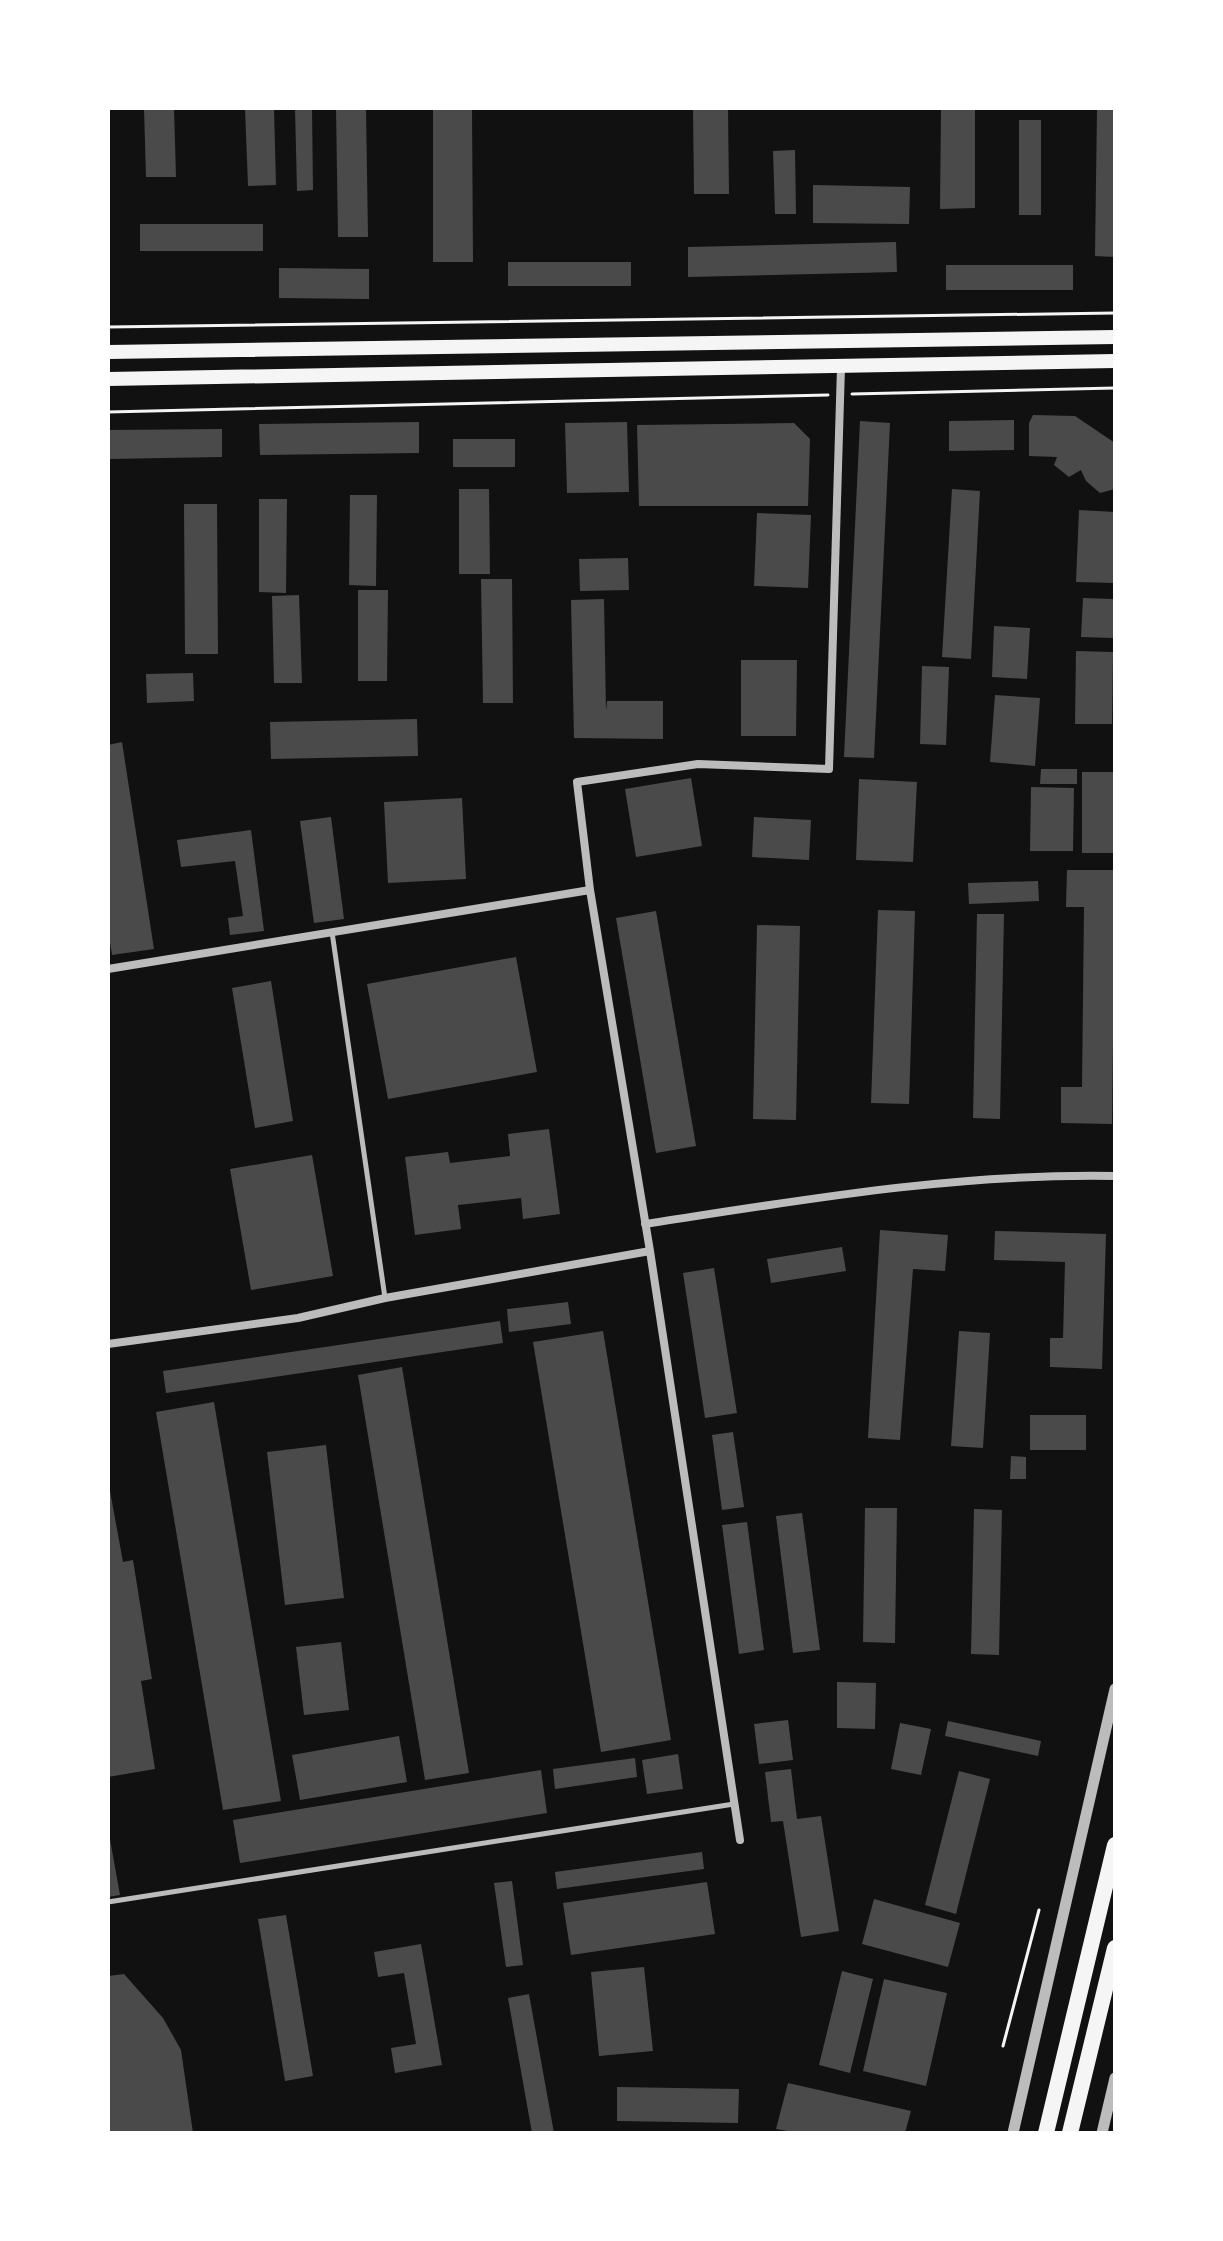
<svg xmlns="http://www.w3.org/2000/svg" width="1223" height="2241" viewBox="0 0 1223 2241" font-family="'Space Grotesk',sans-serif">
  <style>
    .building { fill: #4a4a4a }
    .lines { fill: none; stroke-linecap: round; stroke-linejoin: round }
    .path { stroke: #f5f5f5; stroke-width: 3 }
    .service { stroke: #bcbcbc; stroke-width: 5 }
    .minor { stroke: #bcbcbc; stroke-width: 8 }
    .tertiary { stroke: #bcbcbc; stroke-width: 11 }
    .primary { stroke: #f5f5f5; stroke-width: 14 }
    .trunk { stroke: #f5f5f5; stroke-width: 16 }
  </style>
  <rect width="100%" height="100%" fill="#111"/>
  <path class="building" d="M 144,108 L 174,108 L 176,177 L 146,177 Z
    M 245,108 L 274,108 L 276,185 L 248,186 Z
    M 295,108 L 312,108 L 313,190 L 297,191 Z
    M 336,108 L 366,108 L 368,237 L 338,237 Z
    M 433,108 L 472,108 L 473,262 L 433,262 Z
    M 693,108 L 728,108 L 729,194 L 694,194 Z
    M 941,108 L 975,108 L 975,208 L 940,209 Z
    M 1097,108 L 1115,108 L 1115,257 L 1095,256 Z
    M 1019,120 L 1041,120 L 1041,215 L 1019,215 Z
    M 795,150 L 796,214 L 775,214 L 773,151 Z
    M 813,185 L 910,187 L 909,224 L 813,223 Z
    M 140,224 L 263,224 L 263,251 L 140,251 Z
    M 896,242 L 897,272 L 688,277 L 688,247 Z
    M 508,262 L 631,262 L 631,286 L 508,286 Z
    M 946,265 L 1073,265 L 1073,290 L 946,290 Z
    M 279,268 L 369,269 L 369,299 L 279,298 Z
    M 1033,415 L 1075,416 L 1115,443 L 1115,489 L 1100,493 L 1086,481 L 1081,470 L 1069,477 L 1054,465 L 1057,457 L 1029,456 L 1029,423 Z
    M 1014,420 L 1014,450 L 949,451 L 949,421 Z
    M 860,421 L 890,423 L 874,758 L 844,757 Z
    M 419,422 L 419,453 L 260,455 L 259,424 Z
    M 627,422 L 629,492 L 567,493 L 565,423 Z
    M 794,423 L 810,439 L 808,506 L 639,506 L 637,425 Z
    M 222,429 L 222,457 L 108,459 L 108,430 Z
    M 453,439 L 515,439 L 515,467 L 453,467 Z
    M 459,489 L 489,489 L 490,574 L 459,574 Z
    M 952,489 L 980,491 L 971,659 L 942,657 Z
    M 350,495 L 377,495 L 376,586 L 349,585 Z
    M 259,499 L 287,499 L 286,593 L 259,592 Z
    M 184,504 L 217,504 L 218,654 L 185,654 Z
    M 1079,510 L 1115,512 L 1115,583 L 1076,582 Z
    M 757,513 L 811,515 L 808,588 L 754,586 Z
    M 628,558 L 629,590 L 580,591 L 579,559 Z
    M 481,579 L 512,579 L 513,703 L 483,703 Z
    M 358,590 L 388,590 L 387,681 L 358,681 Z
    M 299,595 L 302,683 L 274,683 L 272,596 Z
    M 1083,598 L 1114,599 L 1113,638 L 1081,637 Z
    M 604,599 L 606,711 L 607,701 L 663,701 L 663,739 L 574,738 L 571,600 Z
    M 994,626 L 1030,628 L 1027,679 L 992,677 Z
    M 1076,651 L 1113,652 L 1112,724 L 1075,724 Z
    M 741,660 L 797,660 L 796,736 L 741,736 Z
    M 922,666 L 949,667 L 946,745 L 920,744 Z
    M 193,673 L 194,701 L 147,703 L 146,674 Z
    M 995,695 L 1040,698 L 1035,766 L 990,762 Z
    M 417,719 L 418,756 L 271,759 L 270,722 Z
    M 122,742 L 154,949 L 112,955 L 108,930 L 108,745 Z
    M 1041,769 L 1077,769 L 1077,784 L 1040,784 Z
    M 1082,772 L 1113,772 L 1113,853 L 1082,853 Z
    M 691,778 L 702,846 L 636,857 L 625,789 Z
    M 859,779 L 917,782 L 913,862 L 856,860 Z
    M 1031,787 L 1074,788 L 1073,851 L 1030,851 Z
    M 462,798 L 466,879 L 388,883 L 384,802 Z
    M 331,817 L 344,919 L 314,923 L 300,821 Z
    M 754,817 L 811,820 L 809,860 L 752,857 Z
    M 251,830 L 264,931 L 230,935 L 228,918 L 243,916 L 235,861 L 181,867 L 177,840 Z
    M 1067,870 L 1115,870 L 1112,1124 L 1061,1123 L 1061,1087 L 1082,1087 L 1084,907 L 1066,907 Z
    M 1038,881 L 1039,901 L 969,904 L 968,883 Z
    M 878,910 L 915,911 L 909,1104 L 871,1103 Z
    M 656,911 L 696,1146 L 656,1153 L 616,918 Z
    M 977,914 L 1004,914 L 1000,1119 L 973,1118 Z
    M 757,925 L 800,926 L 796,1120 L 753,1119 Z
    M 516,957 L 537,1072 L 388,1099 L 367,984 Z
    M 271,981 L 293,1121 L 255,1128 L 232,988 Z
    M 549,1129 L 560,1214 L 523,1219 L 521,1198 L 458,1205 L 461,1229 L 415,1235 L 405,1157 L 448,1152 L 450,1163 L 510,1156 L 508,1134 Z
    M 312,1155 L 333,1276 L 251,1290 L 230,1169 Z
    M 880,1230 L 948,1235 L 945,1271 L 913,1269 L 900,1440 L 868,1438 Z
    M 995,1231 L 1106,1234 L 1102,1369 L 1050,1367 L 1050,1338 L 1063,1338 L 1065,1262 L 994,1260 Z
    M 842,1247 L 846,1271 L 771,1283 L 767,1259 Z
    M 714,1268 L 737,1413 L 705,1418 L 683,1273 Z
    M 568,1302 L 571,1324 L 509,1332 L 507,1309 Z
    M 500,1321 L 503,1343 L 166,1393 L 163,1371 Z
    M 603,1331 L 671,1740 L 601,1752 L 533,1342 Z
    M 959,1331 L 990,1333 L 983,1448 L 951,1446 Z
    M 402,1367 L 469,1773 L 425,1780 L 358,1375 Z
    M 214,1402 L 281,1801 L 223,1810 L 156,1412 Z
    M 1030,1415 L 1086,1415 L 1086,1450 L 1030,1450 Z
    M 733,1432 L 744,1507 L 722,1510 L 712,1435 Z
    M 326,1445 L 344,1598 L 285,1605 L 267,1452 Z
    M 1011,1456 L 1026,1457 L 1026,1479 L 1010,1479 Z
    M 108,1480 L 123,1562 L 133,1560 L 152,1679 L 141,1681 L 155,1769 L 108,1777 Z
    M 865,1508 L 897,1508 L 895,1643 L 863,1642 Z
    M 974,1509 L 1002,1510 L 999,1655 L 971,1654 Z
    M 802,1513 L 820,1650 L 793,1653 L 776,1516 Z
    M 747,1522 L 764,1650 L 739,1654 L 722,1525 Z
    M 341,1642 L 349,1710 L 304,1715 L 296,1647 Z
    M 837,1682 L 876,1683 L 875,1729 L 837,1728 Z
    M 788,1720 L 793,1760 L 759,1764 L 754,1724 Z
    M 948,1721 L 1041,1741 L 1038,1756 L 945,1736 Z
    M 900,1723 L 931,1729 L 921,1775 L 891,1769 Z
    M 399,1736 L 407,1782 L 300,1800 L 292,1755 Z
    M 678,1754 L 683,1789 L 647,1794 L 642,1760 Z
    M 635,1758 L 637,1777 L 555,1789 L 553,1769 Z
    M 791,1769 L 797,1819 L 821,1816 L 839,1931 L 801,1937 L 783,1821 L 771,1822 L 765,1772 Z
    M 541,1770 L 547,1813 L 240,1863 L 233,1820 Z
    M 959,1771 L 990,1779 L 956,1914 L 925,1905 Z
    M 108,1828 L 120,1895 L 108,1897 Z
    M 702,1852 L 704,1869 L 557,1889 L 555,1872 Z
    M 512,1881 L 523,1965 L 506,1967 L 494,1883 Z
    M 707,1882 L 715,1934 L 571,1955 L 563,1903 Z
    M 874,1899 L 960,1923 L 948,1967 L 862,1944 Z
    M 286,1915 L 313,2076 L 285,2081 L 258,1919 Z
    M 421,1944 L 442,2065 L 395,2073 L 391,2048 L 416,2044 L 404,1973 L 378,1977 L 374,1952 Z
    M 644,1967 L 653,2051 L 599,2056 L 591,1972 Z
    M 842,1971 L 873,1979 L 850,2073 L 819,2065 Z
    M 124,1974 L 163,2018 L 181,2050 L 193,2133 L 108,2133 L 108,1976 Z
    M 884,1979 L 947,1993 L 926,2086 L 863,2071 Z
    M 529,1994 L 554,2133 L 532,2133 L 508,1998 Z
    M 788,2083 L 911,2111 L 905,2133 L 799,2133 L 776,2129 Z
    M 617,2087 L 739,2089 L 738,2123 L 617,2121 Z"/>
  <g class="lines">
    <path class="path" d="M 108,327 L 1115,313
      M 852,394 L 1115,388
      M 108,412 L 828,395
      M 1003,2046 L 1039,1910"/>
    <path class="service" d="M 332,932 L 385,1298
      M 108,1902 L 734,1804"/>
    <path class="minor" d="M 590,890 L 577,782 L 698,764 L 829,769 L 841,367
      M 108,969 L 590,890 L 650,1251 L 740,1840
      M 645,1224 C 802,1200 956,1173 1115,1176
      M 108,1344 L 298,1318 L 385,1298 L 650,1251"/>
    <path class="tertiary" d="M 1013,2133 L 1115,1689
      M 1102,2133 L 1115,2078"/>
    <path class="primary" d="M 108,352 L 1115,337
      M 108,379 L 1115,361"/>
    <path class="trunk" d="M 1046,2133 L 1115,1845
      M 1070,2133 L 1115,1948"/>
  </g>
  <rect width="1223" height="2241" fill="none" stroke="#ffffff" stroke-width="220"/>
</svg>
